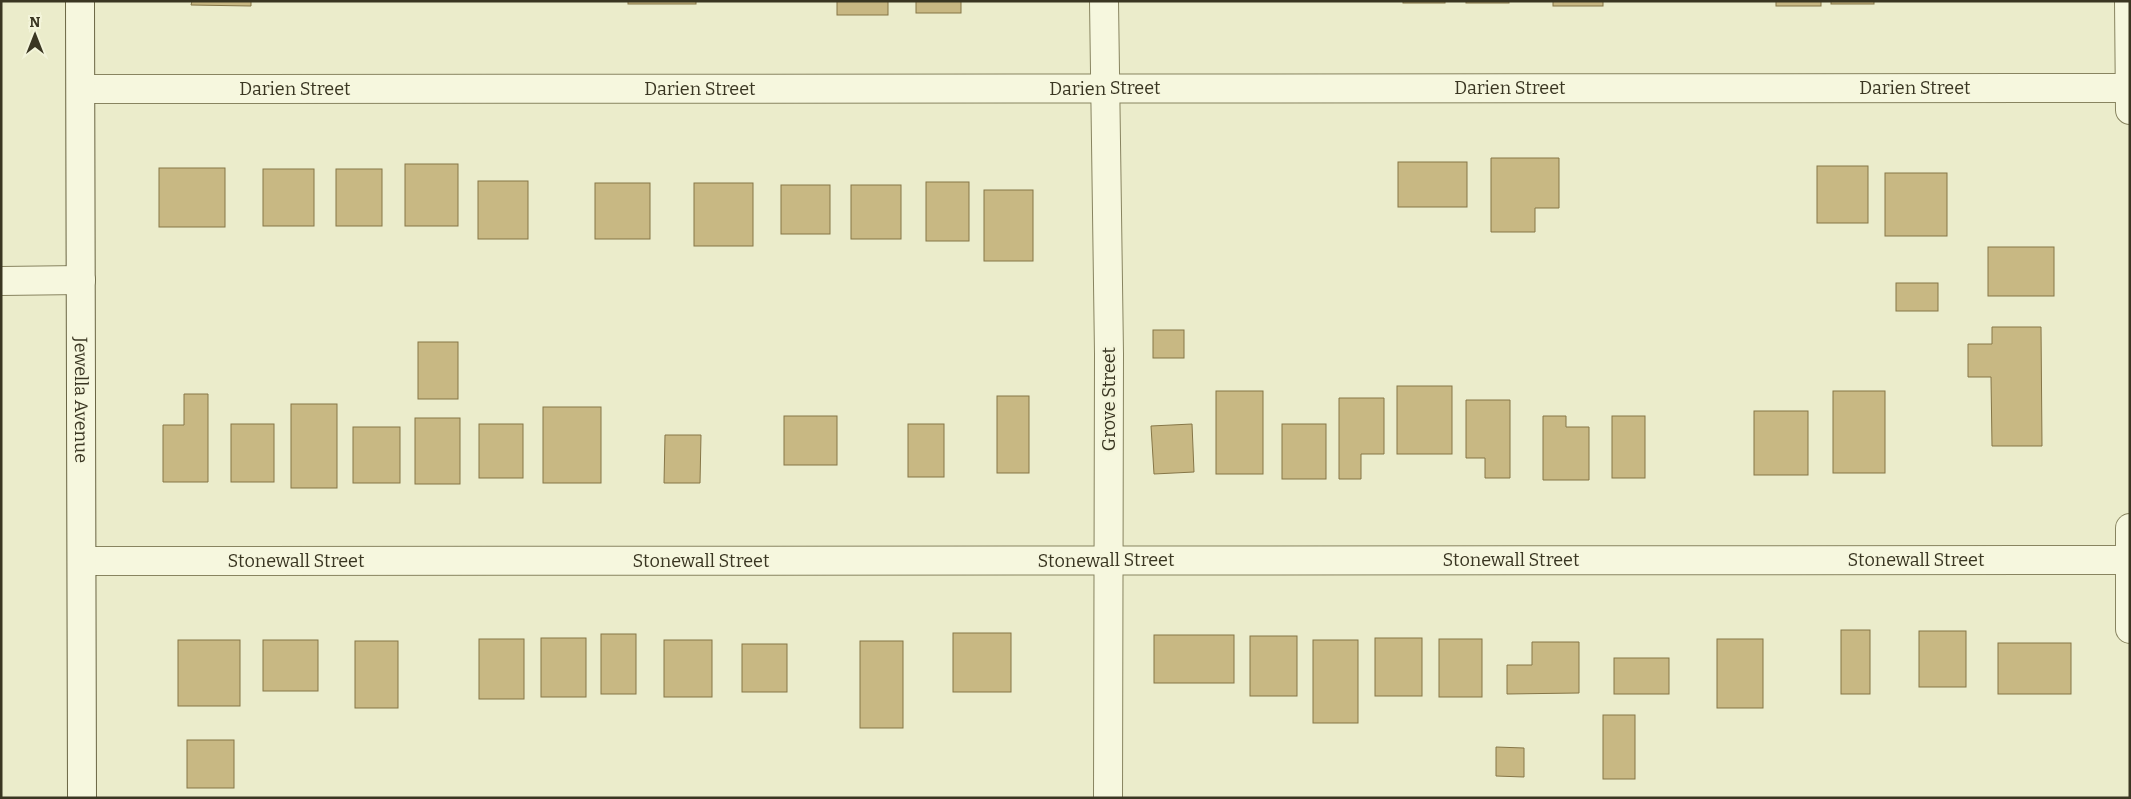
<svg xmlns="http://www.w3.org/2000/svg" width="2131" height="799" viewBox="0 0 2131 799" font-family="Bitter,serif">
<style>
.building{fill:#c8b883;stroke:#867647}
.lines{fill:none;stroke-linecap:round;stroke-linejoin:round}
.minor-casing{stroke:#888460;stroke-width:30}
.secondary-casing{stroke:#6a6543;stroke-width:30}
.minor{stroke:#f6f7de;stroke-width:28}
.secondary{stroke:#f6f7de;stroke-width:28}
.labels{text-anchor:middle;dominant-baseline:central;stroke-width:4.5;stroke-linejoin:round;paint-order:stroke}
.street-label{font-size:18px;fill:#3a3622;stroke:#f3f4da}
</style>
<rect width="100%" height="100%" fill="#ebeccb"/>
<g class="building">
<path d="M 192,1 L 251,1 L 251,6 L 191,5 Z"/>
<rect x="628" y="1" width="68" height="3"/>
<rect x="837" y="1" width="51" height="14"/>
<rect x="916" y="1" width="45" height="12"/>
<rect x="1403" y="1" width="42" height="2"/>
<rect x="1466" y="1" width="43" height="2"/>
<rect x="1553" y="1" width="50" height="5"/>
<rect x="1776" y="1" width="45" height="5"/>
<rect x="1831" y="1" width="43" height="3"/>
<path d="M 1491,158 L 1559,158 L 1559,208 L 1535,208 L 1535,232 L 1491,232 Z"/>
<rect x="1398" y="162" width="69" height="45"/>
<rect x="405" y="164" width="53" height="62"/>
<rect x="1817" y="166" width="51" height="57"/>
<rect x="159" y="168" width="66" height="59"/>
<rect x="263" y="169" width="51" height="57"/>
<rect x="336" y="169" width="46" height="57"/>
<rect x="1885" y="173" width="62" height="63"/>
<rect x="478" y="181" width="50" height="58"/>
<rect x="926" y="182" width="43" height="59"/>
<rect x="595" y="183" width="55" height="56"/>
<rect x="694" y="183" width="59" height="63"/>
<rect x="781" y="185" width="49" height="49"/>
<rect x="851" y="185" width="50" height="54"/>
<rect x="984" y="190" width="49" height="71"/>
<rect x="1988" y="247" width="66" height="49"/>
<rect x="1896" y="283" width="42" height="28"/>
<path d="M 1992,327 L 2041,327 L 2042,446 L 1992,446 L 1991,377 L 1968,377 L 1968,344 L 1992,344 Z"/>
<rect x="1153" y="330" width="31" height="28"/>
<rect x="418" y="342" width="40" height="57"/>
<rect x="1397" y="386" width="55" height="68"/>
<rect x="1216" y="391" width="47" height="83"/>
<rect x="1833" y="391" width="52" height="82"/>
<path d="M 184,394 L 208,394 L 208,482 L 163,482 L 163,425 L 184,425 Z"/>
<rect x="997" y="396" width="32" height="77"/>
<path d="M 1339,398 L 1384,398 L 1384,454 L 1361,454 L 1361,479 L 1339,479 Z"/>
<path d="M 1466,400 L 1510,400 L 1510,478 L 1485,478 L 1485,458 L 1466,458 Z"/>
<rect x="291" y="404" width="46" height="84"/>
<rect x="543" y="407" width="58" height="76"/>
<rect x="1754" y="411" width="54" height="64"/>
<rect x="784" y="416" width="53" height="49"/>
<path d="M 1543,416 L 1566,416 L 1566,427 L 1589,427 L 1589,480 L 1543,480 Z"/>
<rect x="1612" y="416" width="33" height="62"/>
<rect x="415" y="418" width="45" height="66"/>
<rect x="231" y="424" width="43" height="58"/>
<rect x="479" y="424" width="44" height="54"/>
<rect x="908" y="424" width="36" height="53"/>
<path d="M 1192,424 L 1194,472 L 1154,474 L 1151,426 Z"/>
<rect x="1282" y="424" width="44" height="55"/>
<rect x="353" y="427" width="47" height="56"/>
<path d="M 665,435 L 701,435 L 700,483 L 664,483 Z"/>
<rect x="1841" y="630" width="29" height="64"/>
<rect x="1919" y="631" width="47" height="56"/>
<rect x="953" y="633" width="58" height="59"/>
<rect x="601" y="634" width="35" height="60"/>
<rect x="1154" y="635" width="80" height="48"/>
<rect x="1250" y="636" width="47" height="60"/>
<rect x="541" y="638" width="45" height="59"/>
<rect x="1375" y="638" width="47" height="58"/>
<rect x="479" y="639" width="45" height="60"/>
<rect x="1439" y="639" width="43" height="58"/>
<rect x="1717" y="639" width="46" height="69"/>
<rect x="178" y="640" width="62" height="66"/>
<rect x="263" y="640" width="55" height="51"/>
<rect x="664" y="640" width="48" height="57"/>
<rect x="1313" y="640" width="45" height="83"/>
<rect x="355" y="641" width="43" height="67"/>
<rect x="860" y="641" width="43" height="87"/>
<path d="M 1532,642 L 1579,642 L 1579,693 L 1507,694 L 1507,665 L 1532,665 Z"/>
<rect x="1998" y="643" width="73" height="51"/>
<rect x="742" y="644" width="45" height="48"/>
<rect x="1614" y="658" width="55" height="36"/>
<rect x="1603" y="715" width="32" height="64"/>
<rect x="187" y="740" width="47" height="48"/>
<path d="M 1496,747 L 1524,748 L 1524,777 L 1496,776 Z"/>
</g>
<g class="lines">
<g class="minor-casing">
<g id="minor">
<path d="M 1104,1 L 1109,354 L 1108,798"/>
<path d="M 2129,1 L 2130,110"/>
<path id="s1" d="M 81,89 L 2130,88"/>
<path d="M 1,281 L 81,280"/>
<path d="M 2130,528 L 2130,629"/>
<path id="s2" d="M 82,561 L 2130,560"/>
</g>
</g>
<g class="secondary-casing">
<g id="secondary">
<path id="s3" d="M 80,1 L 82,798"/>
</g>
</g>
<use href="#minor" class="minor"/>
<use href="#secondary" class="secondary"/>
</g>
<g class="labels">
<g class="street-label">
<text stroke="none"><textPath href="#s1" startOffset="1024">Darien Street</textPath></text>
<text stroke="none"><textPath href="#s1" startOffset="1429">Darien Street</textPath></text>
<text stroke="none"><textPath href="#s1" startOffset="1834">Darien Street</textPath></text>
<text stroke="none"><textPath href="#s1" startOffset="214">Darien Street</textPath></text>
<text stroke="none"><textPath href="#s1" startOffset="619">Darien Street</textPath></text>
<text stroke="none"><textPath href="#s3" startOffset="399">Jewella Avenue</textPath></text>
<text transform="translate(1109 399) rotate(-90)">Grove Street</text>
<text stroke="none"><textPath href="#s2" startOffset="1429">Stonewall Street</textPath></text>
<text stroke="none"><textPath href="#s2" startOffset="1834">Stonewall Street</textPath></text>
<text stroke="none"><textPath href="#s2" startOffset="214">Stonewall Street</textPath></text>
<text stroke="none"><textPath href="#s2" startOffset="619">Stonewall Street</textPath></text>
<text stroke="none"><textPath href="#s2" startOffset="1024">Stonewall Street</textPath></text>
</g>
</g>
<rect width="2131" height="799" fill="none" stroke="#3a3622" stroke-width="5"/>
<g transform="translate(35 35)" stroke="#f3f4da" stroke-width="4" paint-order="stroke">
<path d="M0-4L9 19L0 12L-9 19Z" fill="#3a3622"/>
<text y="-8" font-size="14" font-weight="bold" text-anchor="middle" fill="#3a3622">N</text>
</g>
</svg>
